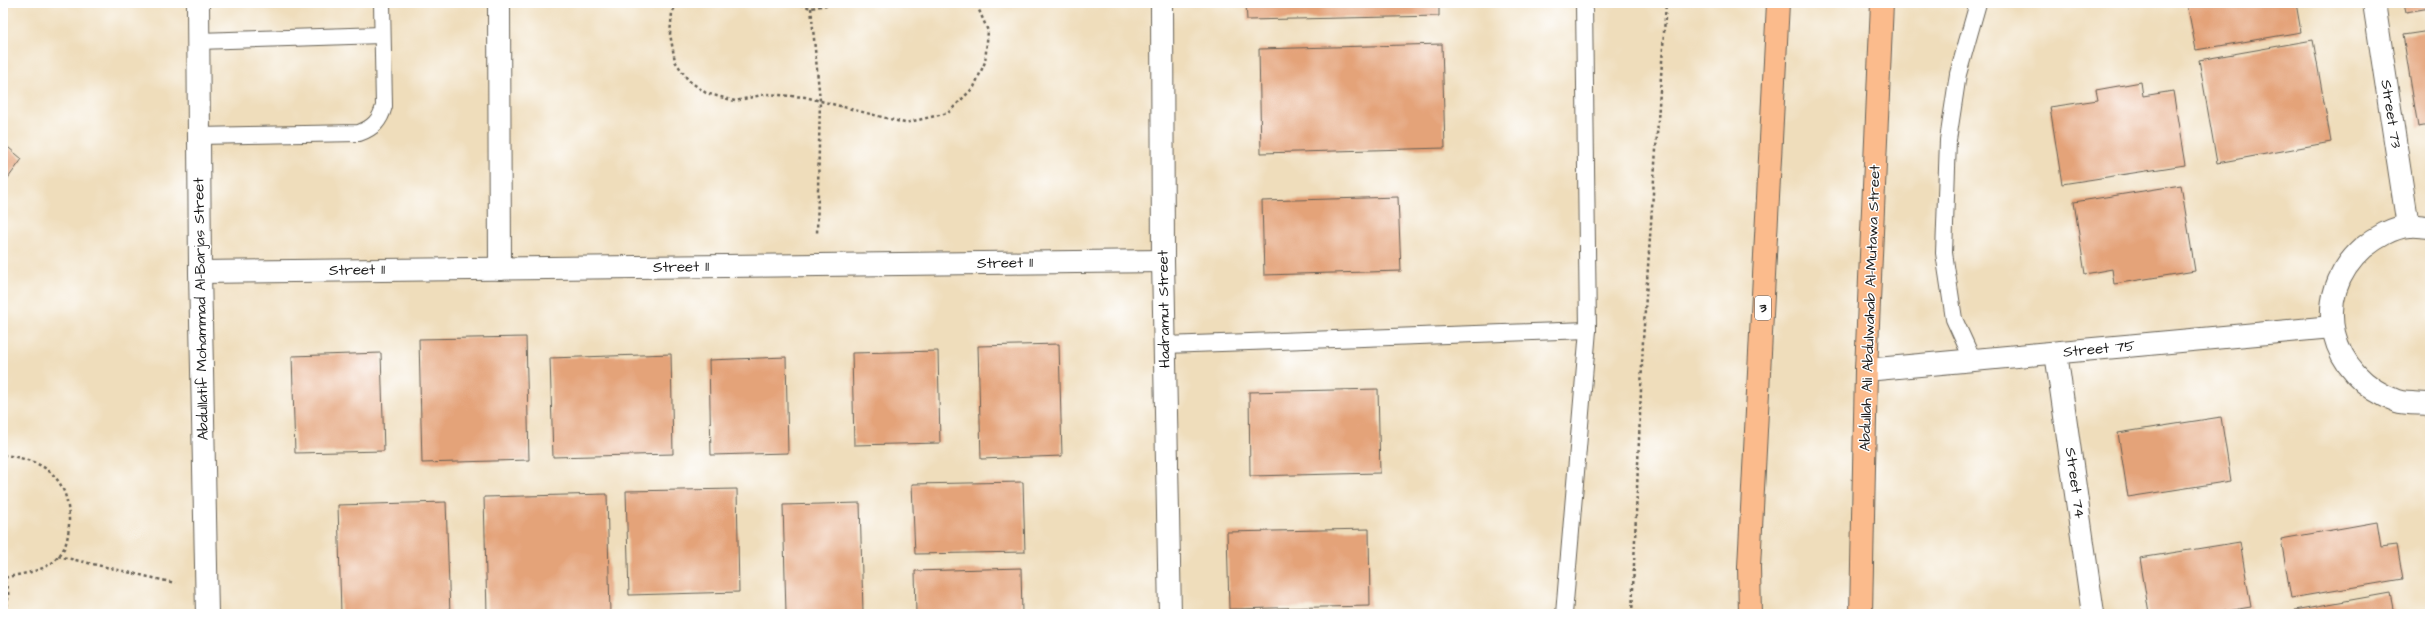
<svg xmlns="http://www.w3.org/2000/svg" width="2433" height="617" viewBox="0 0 2433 617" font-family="'Architects Daughter',sans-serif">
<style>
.building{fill:#e4a379}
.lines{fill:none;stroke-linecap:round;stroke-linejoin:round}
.service-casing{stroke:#666054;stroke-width:18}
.minor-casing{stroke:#666054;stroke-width:24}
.primary-casing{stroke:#666054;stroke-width:24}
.path{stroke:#666054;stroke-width:2.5;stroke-dasharray:3 3;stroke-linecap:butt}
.service{stroke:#fff;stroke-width:16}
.minor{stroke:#fff;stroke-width:22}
.primary{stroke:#fbbb8c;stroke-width:22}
.labels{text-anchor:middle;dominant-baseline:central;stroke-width:3;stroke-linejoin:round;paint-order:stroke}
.shield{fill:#fff;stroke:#606060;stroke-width:1}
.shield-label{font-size:14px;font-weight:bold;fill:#1c1c1c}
.street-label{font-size:15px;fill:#1c1c1c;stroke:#fff}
</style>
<rect width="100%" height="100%" fill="#fff"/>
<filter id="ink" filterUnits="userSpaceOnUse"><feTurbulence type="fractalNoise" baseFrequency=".025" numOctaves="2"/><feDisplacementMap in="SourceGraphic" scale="8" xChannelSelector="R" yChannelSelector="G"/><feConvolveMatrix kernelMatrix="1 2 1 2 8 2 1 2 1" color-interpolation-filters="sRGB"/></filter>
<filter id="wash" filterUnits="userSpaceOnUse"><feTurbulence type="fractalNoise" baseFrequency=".012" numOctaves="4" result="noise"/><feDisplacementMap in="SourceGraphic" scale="16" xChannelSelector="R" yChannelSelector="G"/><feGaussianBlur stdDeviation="0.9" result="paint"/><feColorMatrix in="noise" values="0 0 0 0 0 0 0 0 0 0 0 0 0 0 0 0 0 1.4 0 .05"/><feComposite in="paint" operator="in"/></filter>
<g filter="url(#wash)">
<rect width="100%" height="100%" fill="#efddbb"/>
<g id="blocks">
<g class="building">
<path d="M 1246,3 L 1439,3 L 1439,16 L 1247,20 Z"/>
<path d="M 2187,3 L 2296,3 L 2301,32 L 2196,50 Z"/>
<path d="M 2404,3 L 2430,3 L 2430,8 L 2406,12 Z"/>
<path d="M 2430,31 L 2430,125 L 2418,127 L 2403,35 Z"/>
<path d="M 2313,40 L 2331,142 L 2217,163 L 2199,60 Z"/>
<path d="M 1442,44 L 1445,148 L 1261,153 L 1259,49 Z"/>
<path d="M 2141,82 L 2143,96 L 2173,91 L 2185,165 L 2062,184 L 2050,107 L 2098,100 L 2096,90 Z"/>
<path d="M 3,143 L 22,159 L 3,185 Z"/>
<path d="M 2181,185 L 2195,271 L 2114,284 L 2112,269 L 2085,274 L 2074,202 Z"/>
<path d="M 1398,197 L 1401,271 L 1264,275 L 1262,201 Z"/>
<path d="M 526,337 L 529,460 L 422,463 L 419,339 Z"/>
<path d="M 1059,344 L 1062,456 L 981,459 L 978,346 Z"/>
<path d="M 938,351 L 940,443 L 854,445 L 852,353 Z"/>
<path d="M 381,353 L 384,451 L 295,453 L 292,356 Z"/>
<path d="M 671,354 L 673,454 L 553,457 L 550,358 Z"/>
<path d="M 786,357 L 788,453 L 711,455 L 709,360 Z"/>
<path d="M 1378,389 L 1380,473 L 1250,476 L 1249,392 Z"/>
<path d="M 2221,417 L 2231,481 L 2128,497 L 2118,433 Z"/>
<path d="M 1023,482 L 1025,552 L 915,554 L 912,484 Z"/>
<path d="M 737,489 L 739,592 L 629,595 L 626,491 Z"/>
<path d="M 607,494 L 610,614 L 487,614 L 484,497 Z"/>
<path d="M 446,502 L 450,614 L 341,614 L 338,505 Z"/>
<path d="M 860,503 L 863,612 L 786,613 L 783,505 Z"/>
<path d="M 2377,522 L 2381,547 L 2397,545 L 2403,579 L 2291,598 L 2281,539 Z"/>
<path d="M 1369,529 L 1370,606 L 1229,609 L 1227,532 Z"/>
<path d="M 2240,542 L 2251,607 L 2208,614 L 2149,614 L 2140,558 Z"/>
<path d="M 1021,568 L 1022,614 L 916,614 L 915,571 Z"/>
<path d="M 2390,593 L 2394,614 L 2296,614 L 2295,610 Z"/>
</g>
</g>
</g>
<g filter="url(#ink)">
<use href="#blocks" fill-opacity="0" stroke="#666054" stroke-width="1"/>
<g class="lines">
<g class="service-casing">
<g id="service">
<path d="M 1978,3 L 1958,74 L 1948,140 L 1944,253 L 1954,319 L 1970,354 L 1980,359"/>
<path d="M 198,41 L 382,35"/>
<path d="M 199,136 L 359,133 C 373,128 380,121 384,106 L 382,3"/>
<path d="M 1165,345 L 1588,330"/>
<path d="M 1564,614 L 1588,330 L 1584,3"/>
</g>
</g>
<g class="minor-casing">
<g id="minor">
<path d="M 198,3 L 200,272 L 207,614"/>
<path d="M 499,3 L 500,269"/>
<path d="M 1162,3 L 1163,261 L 1170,614"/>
<path d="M 2374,3 L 2408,226"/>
<path d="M 2430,227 C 2423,227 2416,225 2409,226 C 2393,227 2375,238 2363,248 C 2308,297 2330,377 2397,401 C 2406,404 2420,403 2430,404"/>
<path d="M 200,272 L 1163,261"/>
<path d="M 2056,353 L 2093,614"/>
<path d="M 1866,370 L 2332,327"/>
</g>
</g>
<g class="primary-casing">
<g id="primary">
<path d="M 1750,614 L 1749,567 L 1778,3"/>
<path d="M 1861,614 L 1866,370 L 1882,3"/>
</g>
</g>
<g class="path">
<path d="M 677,3 L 672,13 L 670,34 L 675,61 L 688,80 L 706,93 L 735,101 L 766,94 L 805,97 L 905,123 L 948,113 L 974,87 L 985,62 L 988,31 L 976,3"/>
<path d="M 795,3 L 811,8 L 836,3"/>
<path d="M 811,8 L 820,100 L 817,235"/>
<path d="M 3,455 C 47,460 70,479 69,525 C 68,539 66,550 55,560 C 43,572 19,574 4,578"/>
<path d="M 58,556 L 175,583"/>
<path d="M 3,612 C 10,599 10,591 3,578"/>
<path d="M 1632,614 L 1643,340 L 1666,3"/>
</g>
<use href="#service" class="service"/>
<use href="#minor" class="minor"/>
<use href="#primary" class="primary"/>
</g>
</g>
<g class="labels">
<rect class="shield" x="1755" y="296" width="16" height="24" rx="3"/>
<g class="shield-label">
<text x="1763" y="308">3</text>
</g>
<g class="street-label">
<text transform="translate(2391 114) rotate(81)">Street 73</text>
<text transform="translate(1005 263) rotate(-1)">Street 11</text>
<text transform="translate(681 267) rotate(-1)">Street 11</text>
<text transform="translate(357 270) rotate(-1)">Street 11</text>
<text transform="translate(1870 308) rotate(-88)">Abdullah Ali Abdulwahab Al-Mutawa Street</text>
<text transform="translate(201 309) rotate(-91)">Abdullatif Mohammad Al-Barjas Street</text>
<text transform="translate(1164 309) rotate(-91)">Hadramut Street</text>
<text transform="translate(2099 349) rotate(-5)">Street 75</text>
<text transform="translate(2075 483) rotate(82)">Street 74</text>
</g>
</g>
<rect width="2433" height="617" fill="none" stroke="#fff" stroke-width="16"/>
</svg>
